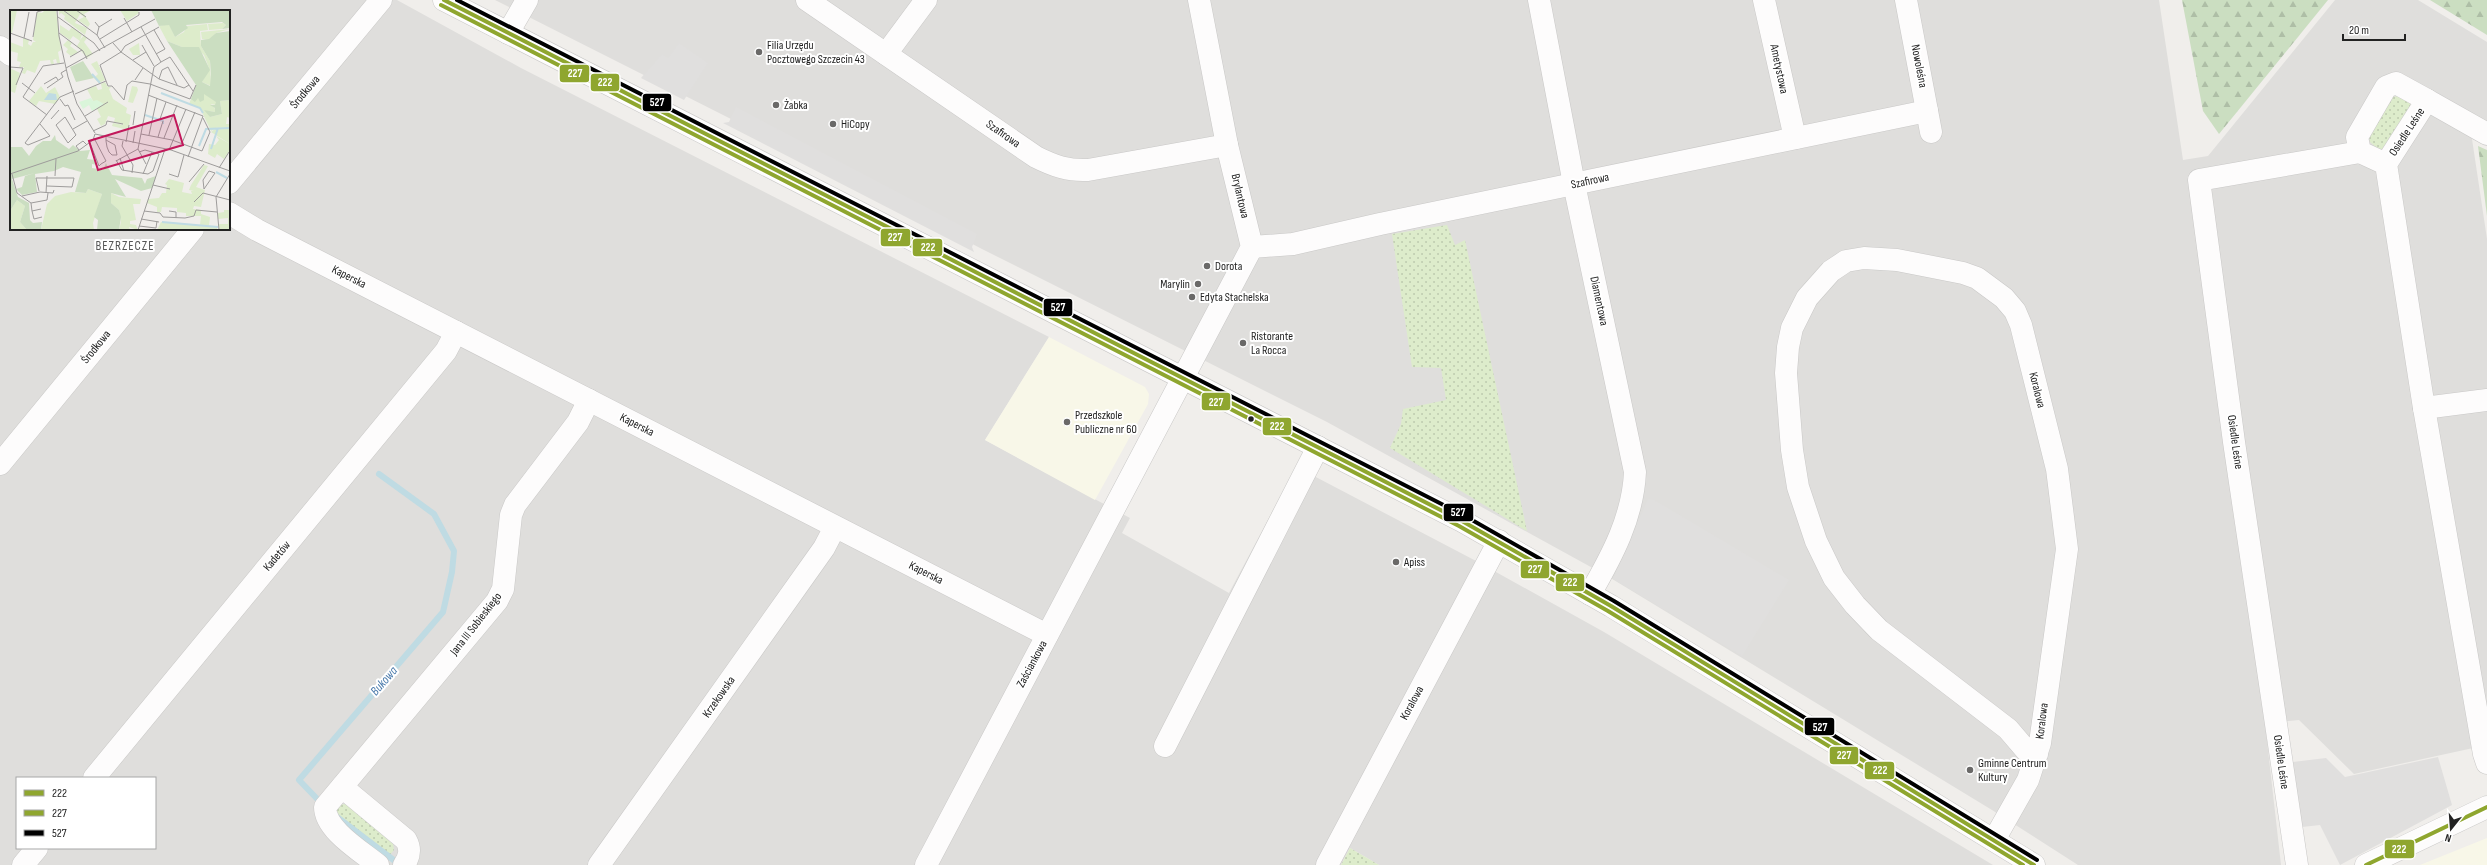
<svg xmlns="http://www.w3.org/2000/svg" width="2487" height="865" viewBox="0 0 2487 865" font-family="'Sofia Sans Condensed',sans-serif">
<style>
.residential{fill:#dfdedc;fill-rule:evenodd}
.education{fill:#f8f7e8}
.grass{fill:url(#grass-dots)}
.forest{fill:url(#forest-firs)}
.parking{fill:#e0dfde}
.lines{fill:none;stroke-linecap:round;stroke-linejoin:round}
.stream{stroke:#bfdbe3;stroke-width:6}
.minor-casing{stroke:#c9c8c7;stroke-width:23}
.minor{stroke:#fdfcfc;stroke-width:22}
.bus-1-casing{stroke:#fff;stroke-width:7}
.bus-2-casing{stroke:#fff;stroke-width:7}
.bus-3-casing{stroke:#fff;stroke-width:7}
.bus-1{stroke:#8fa62f;stroke-width:4}
.bus-2{stroke:#8fa62f;stroke-width:4}
.bus-3{stroke:#000;stroke-width:4}
.poi-dot{fill:#6a6968;stroke:#fff;stroke-width:1.5}
.bus-dot{fill:#222;stroke:#fff;stroke-width:1.5}
.labels{text-anchor:middle;dominant-baseline:central;stroke-width:4;stroke-linejoin:round;paint-order:stroke}
.poi-label{font-size:12px;fill:#222;stroke:#fff;text-anchor:start}
.street-label{font-size:12px;fill:#222;stroke:#fff}
.neighbourhood-label{font-size:13px;letter-spacing:1px;fill:#555;stroke:#fff}
.water-label{font-size:13px;font-style:italic;fill:#4a7aab;stroke:#fff}
.inset-river{fill:none;stroke:#bfdbe3;stroke-width:2}
.inset-road{fill:none;stroke:#9e9c9b;stroke-width:1}
.view{fill:#c2185b;fill-opacity:0.15;stroke:#c2185b;stroke-width:2}
.inset-edge{fill:none;stroke:#222;stroke-width:2}
.line-badge{stroke:#fff;stroke-width:1.5}
.badge-label{font-size:11px;text-anchor:middle;font-weight:bold;fill:#fff}
</style>
<defs>
<pattern id="grass-dots" width="8" height="8" patternUnits="userSpaceOnUse"><rect width="8" height="8" fill="#ddeccb"/><path d="M2 2h.1M6 6h.1" fill="none" stroke="#bdcaae" stroke-width="1.8" stroke-linecap="round"/></pattern>
<pattern id="forest-firs" width="22" height="20" patternUnits="userSpaceOnUse"><rect width="22" height="20" fill="#cbdec1"/><path d="M5 1l3.5 6h-7zM16 11l3.5 6h-7z" fill="#aebea6"/></pattern>
</defs>
<rect width="100%" height="100%" fill="#f0eeeb"/>
<g class="residential">
<path d="M 0,0 L 397,0 L 521,68 L 1049,337 L 985,440 L 1130,518 L 1122,533 L 1229,593 L 1294,471 L 1312,475 L 1478,562 L 1604,632 L 1993,865 L 1379,865 L 1350,848 L 1341,865 L 0,865 ZM 11,11 L 229,11 L 229,229 L 11,229 ZM 17,778 L 155,778 L 155,848 L 17,848 Z"/>
<path d="M 495,0 L 2159,0 L 2183,160 L 2208,156 L 2335,0 L 2418,0 L 2487,42 L 2487,146 L 2472,139 L 2487,239 L 2487,745 L 2354,774 L 2299,720 L 2265,723 L 2281,865 L 2078,865 L 1992,810 L 1609,577 L 1327,422 L 982,249 L 731,119 Z"/>
</g>
<g class="education">
<path d="M 1049,337 L 1145,387 L 1149,394 L 1148,404 L 1095,500 L 985,440 Z"/>
<path d="M 2487,838 L 2487,865 L 2420,865 Z"/>
</g>
<g class="grass">
<path d="M 2400,96 L 2410,102 L 2411,109 L 2383,149 L 2378,149 L 2370,142 L 2369,136 L 2392,97 Z"/>
<path d="M 1447,225 L 1455,245 L 1465,240 L 1527,531 L 1390,448 L 1401,424 L 1403,409 L 1446,400 L 1441,368 L 1412,367 L 1392,234 Z"/>
<path d="M 346,804 L 393,844 L 394,850 L 388,857 L 381,857 L 335,817 L 335,809 L 338,805 Z"/>
<path d="M 1350,848 L 1379,865 L 1341,865 Z"/>
</g>
<g class="forest">
<path d="M 2182,0 L 2328,0 L 2219,134 L 2203,111 Z"/>
<path d="M 2430,0 L 2487,0 L 2487,35 Z"/>
<path d="M 2478,146 L 2487,150 L 2487,216 Z"/>
</g>
<g class="parking">
<path d="M 679,43 L 708,63 L 684,100 L 641,78 L 662,54 L 668,58 Z"/>
<path d="M 736,107 L 977,234 L 972,247 L 974,252 L 723,123 L 729,122 Z"/>
<path d="M 1648,499 L 1654,500 L 1789,580 L 1742,656 L 1613,579 Z"/>
<path d="M 2438,757 L 2452,805 L 2340,865 L 2320,825 L 2302,827 L 2293,762 L 2326,758 L 2345,777 Z"/>
</g>
<g class="lines">
<g class="stream">
<path d="M 323,805 L 299,780 L 443,612 L 452,572 L 454,551 L 434,514 L 379,474"/>
<path d="M 337,817 L 400,865"/>
</g>
<g class="minor-casing">
<g id="minor">
<path d="M 444,0 L 1462,521 L 1611,606 L 2034,865"/>
<path d="M 807,0 L 1036,157 C 1054,166 1068,171 1088,170 L 1227,145"/>
<path d="M 1539,0 L 1574,184 L 1635,472 C 1633,517 1612,556 1590,594"/>
<path d="M 1764,0 L 1795,138"/>
<path d="M 1906,0 L 1931,132"/>
<path d="M 508,33 L 527,0"/>
<path d="M 0,47 L 11,55"/>
<path d="M 886,54 L 926,0"/>
<path d="M 2427,100 L 2487,134"/>
<path d="M 2386,164 L 2360,152 L 2357,137 L 2386,87 L 2396,83 L 2427,100 L 2386,164 L 2424,408 L 2484,754 L 2487,763"/>
<path d="M 229,183 L 381,0"/>
<path d="M 229,213 L 257,230 L 1047,635"/>
<path d="M 1252,247 L 1293,244 L 1380,224 L 1927,111"/>
<path d="M 2424,408 L 2487,400"/>
<path d="M 0,464 L 193,229"/>
<path d="M 1165,746 L 1318,447"/>
<path d="M 94,778 L 446,351 L 456,332"/>
<path d="M 342,787 L 406,840 C 411,849 410,856 404,865"/>
<path d="M 1994,840 L 2028,780 L 2040,743 L 2067,549 L 2057,469 L 2021,325 L 2015,311 L 2004,298 L 1977,278 L 1963,273 L 1897,260 L 1864,258 L 1846,261 L 1831,271 L 1807,298 L 1792,328 L 1788,347 L 1786,373 L 1792,450 L 1798,487 L 1816,541 L 1834,578 L 1855,605 L 1879,630 L 2008,729 L 2026,750 L 2037,754"/>
<path d="M 23,865 L 37,848"/>
<path d="M 378,865 C 361,851 325,830 325,807 L 497,601 L 503,589 L 511,515 L 515,505 L 578,422 L 589,400"/>
<path d="M 599,865 L 824,548 L 835,527"/>
<path d="M 926,865 L 1252,247 L 1227,145 L 1199,0"/>
<path d="M 1327,865 L 1499,541"/>
<path d="M 2297,865 L 2234,442 L 2199,180 L 2360,152"/>
<path d="M 2366,865 L 2487,807"/>
</g>
</g>
<use href="#minor" class="minor"/>
<g class="bus-1-casing">
<g id="bus-1">
<path d="M 444,0 L 1462,521 L 1611,606 L 2034,865"/>
<path d="M 2366,865 L 2487,807"/>
</g>
</g>
<g class="bus-2-casing">
<path id="bus-2" d="M 441,5 L 1459,526 L 1608,611 L 2023,865"/>
</g>
<g class="bus-3-casing">
<path id="bus-3" d="M 457,0 L 1465,516 L 1614,601 L 2037,860"/>
</g>
<use href="#bus-1" class="bus-1"/>
<use href="#bus-2" class="bus-2"/>
<use href="#bus-3" class="bus-3"/>
</g>
<g class="poi-dot">
<circle cx="759" cy="52" r="4"/>
<circle cx="776" cy="105" r="4"/>
<circle cx="833" cy="124" r="4"/>
<circle cx="1207" cy="266" r="4"/>
<circle cx="1198" cy="284" r="4"/>
<circle cx="1192" cy="297" r="4"/>
<circle cx="1243" cy="343" r="4"/>
<circle cx="1067" cy="422" r="4"/>
<circle cx="1396" cy="562" r="4"/>
<circle cx="1970" cy="770" r="4"/>
</g>
<circle class="bus-dot" cx="1251" cy="419" r="3.5"/>
<g class="labels">
<g class="poi-label">
<text x="767" y="45">Filia Urzędu<tspan x="767" dy="14">Pocztowego Szczecin 43</tspan></text>
<text x="784" y="105">Żabka</text>
<text x="841" y="124">HiCopy</text>
<text x="1215" y="266">Dorota</text>
<text x="1190" y="284" text-anchor="end">Marylin</text>
<text x="1200" y="297">Edyta Stachelska</text>
<text x="1251" y="336">Ristorante<tspan x="1251" dy="14">La Rocca</tspan></text>
<text x="1075" y="415">Przedszkole<tspan x="1075" dy="14">Publiczne nr 60</tspan></text>
<text x="1404" y="562">Apiss</text>
<text x="1978" y="763">Gminne Centrum<tspan x="1978" dy="14">Kultury</tspan></text>
</g>
<g class="street-label">
<text transform="translate(1919 66) rotate(79)">Nowoleśna</text>
<text transform="translate(1779 69) rotate(78)">Ametystowa</text>
<text transform="translate(305 92) rotate(-50)">Środkowa</text>
<text transform="translate(2407 132) rotate(-57)">Osiedle Leśne</text>
<text transform="translate(1003 134) rotate(35)">Szafirowa</text>
<text transform="translate(1590 181) rotate(-12)">Szafirowa</text>
<text transform="translate(1240 196) rotate(77)">Brylantowa</text>
<text transform="translate(349 277) rotate(27)">Kaperska</text>
<text transform="translate(1599 301) rotate(78)">Diamentowa</text>
<text transform="translate(96 347) rotate(-51)">Środkowa</text>
<text transform="translate(2037 390) rotate(76)">Koralowa</text>
<text transform="translate(637 425) rotate(27)">Kaperska</text>
<text transform="translate(2235 442) rotate(82)">Osiedle Leśne</text>
<text transform="translate(277 556) rotate(-50)">Kadetów</text>
<text transform="translate(926 573) rotate(27)">Kaperska</text>
<text transform="translate(476 624) rotate(-52)">Jana III Sobieskiego</text>
<text transform="translate(1032 664) rotate(-62)">Zaściankowa</text>
<text transform="translate(719 697) rotate(-55)">Krzekowska</text>
<text transform="translate(1412 703) rotate(-62)">Koralowa</text>
<text transform="translate(2042 721) rotate(-83)">Koralowa</text>
<text transform="translate(2281 762) rotate(82)">Osiedle Leśne</text>
</g>
<g class="neighbourhood-label">
<text x="125" y="246">BEZRZECZE</text>
</g>
<g class="water-label">
<text transform="translate(384 681) rotate(-49)">Bukowa</text>
</g>
</g>
<g transform="translate(10 10)">
<rect width="220" height="220" fill="#f0eeeb"/>
<path d="M 0,0 L 7,0 L 2,23 L 0,22 ZM 35,0 L 46,0 L 51,40 L 48,42 L 50,53 L 47,53 L 46,49 L 43,50 L 44,54 L 41,54 L 40,50 L 30,51 L 25,63 L 17,60 L 15,64 L 12,63 L 14,57 L 9,57 L 11,52 L 7,51 L 8,43 L 0,41 L 0,32 L 13,37 L 13,28 L 19,30 L 18,34 L 21,36 L 23,32 L 26,32 L 23,30 L 27,2 L 32,3 ZM 49,0 L 81,0 L 74,4 L 80,14 L 78,17 L 68,10 L 74,7 L 70,4 L 65,13 L 77,18 L 75,25 L 54,9 L 55,6 L 51,3 L 49,5 ZM 110,0 L 128,0 L 129,3 L 117,11 ZM 213,13 L 216,15 L 212,19 L 199,20 L 198,14 ZM 159,14 L 165,27 L 174,22 L 177,16 L 197,14 L 198,20 L 190,21 L 191,36 L 200,51 L 201,76 L 192,72 L 199,58 L 194,45 L 187,38 L 172,37 L 157,31 L 149,16 ZM 50,15 L 59,21 L 62,17 L 72,24 L 70,30 L 74,25 L 77,28 L 74,32 L 83,44 L 77,48 L 67,36 L 70,31 L 63,26 L 60,30 L 50,23 ZM 220,19 L 206,23 L 199,30 L 192,29 L 191,22 ZM 58,30 L 62,33 L 60,36 L 68,42 L 61,46 L 56,42 L 58,39 L 53,35 ZM 129,33 L 130,45 L 123,45 L 119,39 ZM 87,51 L 95,70 L 89,73 L 84,68 L 88,64 L 81,54 ZM 0,58 L 10,63 L 5,83 L 0,81 ZM 95,72 L 98,77 L 101,77 L 99,79 L 103,89 L 117,98 L 116,103 L 121,105 L 118,120 L 102,116 L 103,113 L 114,115 L 104,112 L 105,108 L 98,106 L 95,114 L 91,116 L 87,109 L 91,107 L 77,79 L 86,76 L 88,80 L 92,79 L 91,74 ZM 31,76 L 36,83 L 45,77 L 50,87 L 45,94 L 29,91 L 26,96 L 19,91 ZM 122,76 L 127,77 L 128,80 L 123,93 L 118,92 ZM 194,83 L 207,92 L 206,95 L 201,94 L 206,100 L 205,102 L 198,101 L 200,107 L 212,104 L 210,91 L 220,90 L 220,108 L 217,107 L 216,114 L 220,114 L 220,118 L 208,117 L 201,121 L 190,98 L 179,94 L 181,89 L 193,87 ZM 206,126 L 220,134 L 220,140 L 214,149 L 207,144 L 205,148 L 198,144 L 199,134 L 205,135 L 209,130 ZM 194,155 L 198,156 L 186,177 L 195,180 L 191,197 L 184,196 L 183,199 L 191,200 L 191,204 L 200,207 L 199,216 L 190,215 L 191,206 L 176,206 L 176,203 L 167,202 L 167,198 L 152,197 L 151,202 L 147,202 L 147,197 L 137,193 L 138,189 L 149,188 L 152,183 L 156,183 L 157,175 L 155,174 L 159,169 L 174,173 L 172,182 L 182,184 L 181,181 L 184,181 L 179,180 L 181,175 ZM 78,179 L 92,184 L 83,213 L 84,220 L 31,220 L 37,194 L 45,186 L 61,182 L 76,183 ZM 101,183 L 109,187 L 131,189 L 130,194 L 123,194 L 126,210 L 120,211 L 120,214 L 126,215 L 128,220 L 119,217 L 120,220 L 109,220 L 111,212 L 109,200 L 101,193 ZM 7,190 L 15,196 L 10,212 L 17,220 L 0,220 L 0,201 ZM 214,200 L 220,200 L 220,220 L 209,220 L 209,214 L 218,214 L 218,208 L 208,209 L 208,203 L 214,202 Z" fill="#ddeccb"/>
<path d="M 141,0 L 220,0 L 220,18 L 212,19 L 216,15 L 212,12 L 176,15 L 178,18 L 165,27 L 159,15 L 149,16 ZM 220,21 L 220,90 L 210,91 L 212,104 L 200,107 L 194,100 L 205,102 L 205,98 L 200,95 L 205,95 L 206,92 L 194,84 L 194,90 L 190,92 L 188,88 L 185,92 L 181,89 L 186,75 L 157,31 L 172,37 L 189,37 L 200,60 L 192,72 L 200,76 L 201,64 L 200,51 L 191,36 L 191,30 L 199,29 L 206,23 ZM 73,51 L 84,68 L 66,72 L 60,57 ZM 45,125 L 46,130 L 59,139 L 63,135 L 70,141 L 80,140 L 77,149 L 85,150 L 87,155 L 82,154 L 82,158 L 93,160 L 96,153 L 102,165 L 132,168 L 135,174 L 137,169 L 146,166 L 142,178 L 131,181 L 105,169 L 116,187 L 101,183 L 101,193 L 109,200 L 111,207 L 109,220 L 87,220 L 88,210 L 84,207 L 92,184 L 78,179 L 76,183 L 65,182 L 71,162 L 53,157 L 44,161 L 25,164 L 27,182 L 12,185 L 6,179 L 12,177 L 15,166 L 25,163 L 2,169 L 8,187 L 19,193 L 20,210 L 23,213 L 32,212 L 31,220 L 17,220 L 10,212 L 15,196 L 7,190 L 0,201 L 0,137 L 12,137 L 19,146 L 26,136 L 33,131 L 41,131 Z" fill="#cbdec1"/>
<path d="M 81,88 L 83,91 L 87,90 L 94,94 L 82,101 L 79,95 L 73,99 L 69,92 Z" fill="#daf5da"/>
<path d="M 208,117 L 220,118 L 220,134 L 201,122 ZM 151,212 L 207,217 L 207,220 L 147,220 Z" fill="#ddeccb"/>
<path d="M 39,83 L 46,84 L 47,90 L 34,90 Z" fill="#bfdbe3"/>
<path class="inset-river" d="M 82,64 L 90,73M 151,83 L 190,98 L 193,103M 135,105 L 153,111 L 153,114M 189,136 L 196,119 L 220,118M 201,139 L 208,118M 206,162 L 217,168M 220,205 L 220,218M 152,212 L 208,217"/>
<path class="inset-road" d="M 47,0 L 49,26 L 58,67 L 67,94 L 85,123M 53,0 L 87,25 L 95,38M 66,0 L 76,7M 48,7 L 84,33 L 90,41M 114,8 L 122,22M 85,12 L 89,17 L 87,25M 89,17 L 102,9M 131,17 L 151,52 L 160,47 L 183,81M 144,20 L 155,39 L 146,44M 0,23 L 22,31M 49,23 L 73,41 L 77,49M 23,27 L 27,2 L 34,0M 14,28 L 19,2M 90,29 L 129,5 L 129,2M 103,33 L 111,42 L 115,36 L 149,17M 132,35 L 144,56M 60,47 L 72,40M 123,50 L 136,42M 0,57 L 13,58 L 6,75M 56,58 L 145,9M 149,69 L 152,60 L 158,57 L 167,75M 125,70 L 133,58M 12,73 L 25,83M 34,74 L 46,67 L 48,70M 179,75 L 174,78 L 149,69 L 111,42 L 90,55 L 98,76 L 102,76 L 114,90 L 117,75 L 122,71 L 140,74 L 180,89 L 186,75M 37,78 L 53,67 L 51,63 L 56,60M 65,84 L 96,71M 138,85 L 193,106 L 178,147M 50,89 L 55,96 L 58,95 L 65,110M 37,105 L 13,87 L 33,56 L 54,53M 75,106 L 98,92M 55,107 L 66,125 L 58,133 L 46,115 ZM 41,109 L 49,100M 150,109 L 156,92M 30,114 L 40,126 L 18,135 L 15,133 L 50,87 L 64,81M 123,115 L 125,101M 63,119 L 77,111M 83,121 L 96,115 L 97,111 L 113,114M 85,124 L 161,140 L 220,161M 131,124 L 162,130 L 192,141 L 200,122 L 193,108M 139,125 L 147,88M 148,127 L 153,111M 84,128 L 96,151 L 91,154M 154,128 L 167,95M 96,130 L 105,135 L 107,145 L 102,145 L 99,142 L 97,137 L 96,131 L 96,127M 113,131 L 112,136 L 123,155 L 122,163M 116,132 L 119,115M 80,133 L 89,156 L 91,154M 123,133 L 125,121M 172,133 L 185,102M 69,140 L 66,136 L 73,131 L 77,135M 159,140 L 176,99M 129,142 L 135,140 L 149,144M 110,148 L 114,161M 106,150 L 112,160 L 138,164 L 143,161 L 149,144M 106,151 L 128,139M 136,154 L 128,139 L 144,57 L 151,52M 209,158 L 219,142M 199,161 L 205,163 L 194,179 L 193,170 ZM 0,164 L 68,141 L 83,130 L 85,124M 2,164 L 7,183 L 21,193 L 22,201 L 31,199M 133,164 L 142,142M 159,164 L 168,167 L 174,145M 45,166 L 46,149M 26,168 L 64,168 L 62,177 L 37,176M 26,168 L 29,181M 179,172 L 194,154M 143,175 L 160,179M 36,183 L 37,166M 12,186 L 30,182 L 43,183 L 44,180M 184,192 L 193,183 L 220,190M 21,193 L 37,190 L 38,183M 22,201 L 24,209 L 32,207M 134,201 L 150,203 L 153,207 L 175,208 L 184,206 L 186,200 L 207,202M 159,201 L 166,202 L 166,208M 131,209 L 149,212M 129,216 L 146,218 L 147,211M 128,220 L 155,139M 209,220 L 206,187 L 220,164"/>
<path class="view" d="M 164,105 L 173,135 L 88,160 L 79,131 Z"/>
<rect width="220" height="220" class="inset-edge"/>
</g>
<g class="line-badge">
<rect x="559" y="64" width="31" height="19" rx="4" fill="#8fa62f"/>
<rect x="590" y="73" width="30" height="19" rx="4" fill="#8fa62f"/>
<rect x="642" y="93" width="30" height="19" rx="4" fill="#000"/>
<rect x="880" y="228" width="31" height="19" rx="4" fill="#8fa62f"/>
<rect x="912" y="238" width="31" height="19" rx="4" fill="#8fa62f"/>
<rect x="1043" y="298" width="30" height="19" rx="4" fill="#000"/>
<rect x="1201" y="392" width="30" height="19" rx="4" fill="#8fa62f"/>
<rect x="1262" y="417" width="30" height="19" rx="4" fill="#8fa62f"/>
<rect x="1443" y="503" width="31" height="19" rx="4" fill="#000"/>
<rect x="1520" y="560" width="30" height="19" rx="4" fill="#8fa62f"/>
<rect x="1555" y="573" width="30" height="19" rx="4" fill="#8fa62f"/>
<rect x="1804" y="717" width="31" height="19" rx="4" fill="#000"/>
<rect x="1829" y="746" width="30" height="19" rx="4" fill="#8fa62f"/>
<rect x="1864" y="761" width="31" height="19" rx="4" fill="#8fa62f"/>
<rect x="2384" y="839" width="31" height="20" rx="4" fill="#8fa62f"/>
</g>
<g class="badge-label">
<text x="575" y="77">227</text>
<text x="605" y="86">222</text>
<text x="657" y="106">527</text>
<text x="895" y="241">227</text>
<text x="928" y="251">222</text>
<text x="1058" y="311">527</text>
<text x="1216" y="406">227</text>
<text x="1277" y="430">222</text>
<text x="1458" y="516">527</text>
<text x="1535" y="573">227</text>
<text x="1570" y="586">222</text>
<text x="1820" y="731">527</text>
<text x="1844" y="759">227</text>
<text x="1880" y="774">222</text>
<text x="2399" y="853">222</text>
</g>
<rect x="16" y="777" width="140" height="72" fill="#ffffff" stroke="#a7a7a7"/>
<rect x="24" y="790" width="20" height="6" fill="#8fa62f" stroke="#a7a7a7"/>
<text x="52" y="797" font-size="12" fill="#222222">222</text>
<rect x="24" y="810" width="20" height="6" fill="#8fa62f" stroke="#a7a7a7"/>
<text x="52" y="817" font-size="12" fill="#222222">227</text>
<rect x="24" y="830" width="20" height="6" fill="#000000" stroke="#a7a7a7"/>
<text x="52" y="837" font-size="12" fill="#222222">527</text>
<g transform="translate(2451 829) rotate(197)" stroke="#ffffff" stroke-width="3" paint-order="stroke">
<path d="M0-3L7 15L0 10L-7 15Z" fill="#222222"/>
<text y="-6" font-size="11" font-weight="bold" text-anchor="middle" fill="#222222">N</text>
</g>
<path d="M2343 34v6h62v-6" fill="none" stroke="#222222" stroke-width="2"/>
<text x="2349" y="34" font-size="12" fill="#222222" stroke="#ffffff" stroke-width="3" paint-order="stroke">20 m</text>
</svg>
